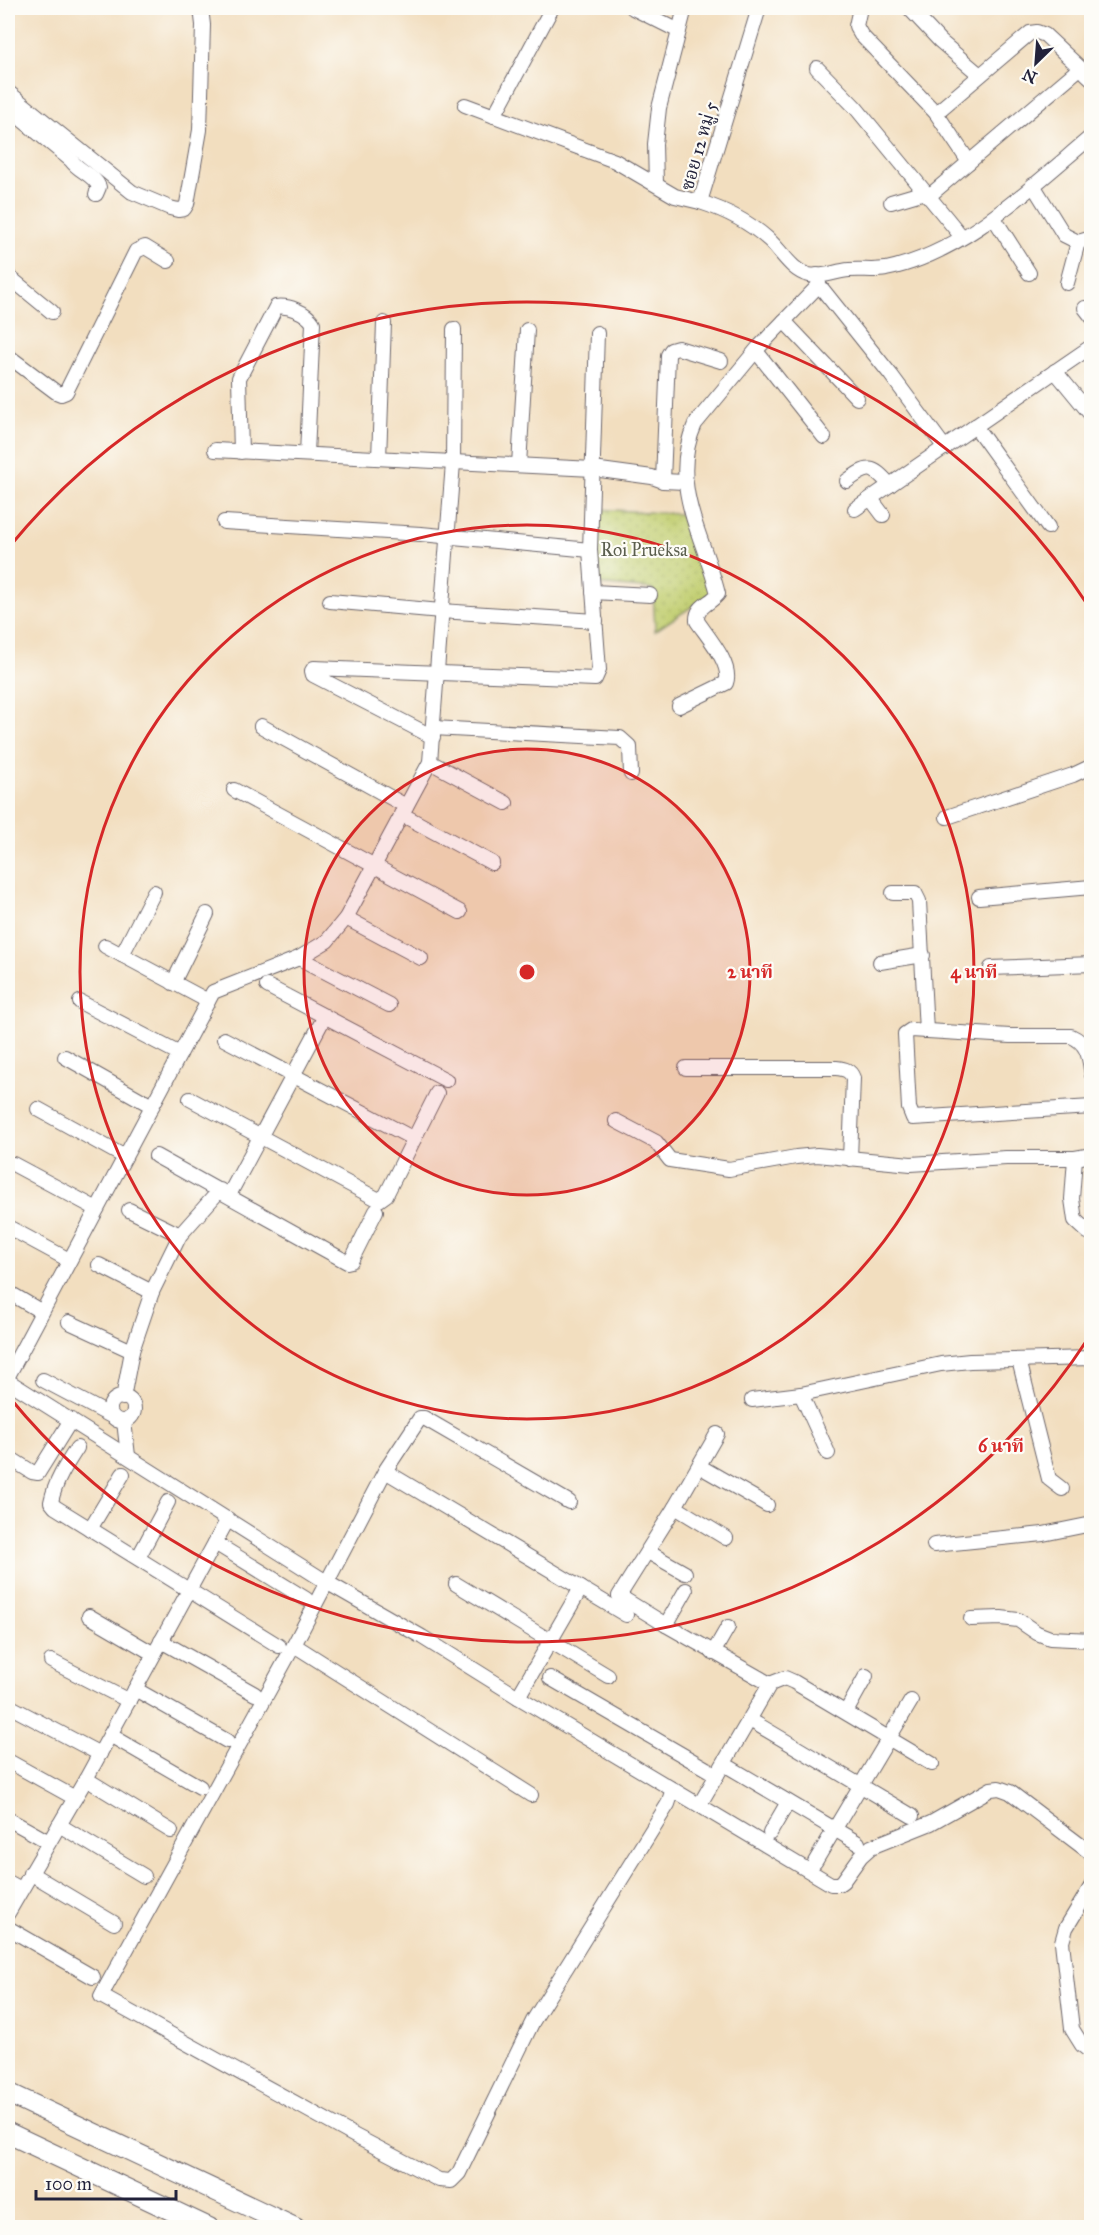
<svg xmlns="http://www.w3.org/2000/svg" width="1099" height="2235" viewBox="0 0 1099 2235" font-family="'IM FELL Great Primer','Noto Serif Thai',serif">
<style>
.park{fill:url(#park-dots);stroke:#727855;stroke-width:1.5}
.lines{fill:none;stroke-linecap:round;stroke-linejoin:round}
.minor-casing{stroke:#6b6469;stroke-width:16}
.highway-casing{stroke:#6b6469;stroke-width:22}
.minor{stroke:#fff;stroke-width:14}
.highway{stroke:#fff;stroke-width:20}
.ring{fill:none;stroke:#d62828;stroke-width:3}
.labels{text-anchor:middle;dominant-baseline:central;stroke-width:4.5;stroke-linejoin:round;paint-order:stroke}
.street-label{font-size:18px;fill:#22223b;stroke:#fdfcf7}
.park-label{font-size:18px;fill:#5a5e4d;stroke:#fdfcf7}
.centre{fill:#d62828;stroke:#fdfcf7;stroke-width:3}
.ring-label{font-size:18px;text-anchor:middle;font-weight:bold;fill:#d62828;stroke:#fdfcf7;stroke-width:4.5;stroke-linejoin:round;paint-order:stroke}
</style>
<defs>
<pattern id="park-dots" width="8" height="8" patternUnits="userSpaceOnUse" patternTransform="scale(1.5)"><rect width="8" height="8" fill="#c1ce6f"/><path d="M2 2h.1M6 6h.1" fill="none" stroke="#a6b161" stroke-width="1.8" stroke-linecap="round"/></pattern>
</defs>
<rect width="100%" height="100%" fill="#fdfcf7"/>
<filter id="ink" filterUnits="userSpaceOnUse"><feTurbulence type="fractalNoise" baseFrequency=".0167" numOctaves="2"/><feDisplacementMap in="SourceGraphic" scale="12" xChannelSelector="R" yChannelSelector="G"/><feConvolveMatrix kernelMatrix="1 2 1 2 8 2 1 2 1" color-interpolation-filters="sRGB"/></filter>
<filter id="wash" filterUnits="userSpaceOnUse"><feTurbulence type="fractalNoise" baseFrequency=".008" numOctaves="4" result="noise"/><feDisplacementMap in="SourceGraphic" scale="24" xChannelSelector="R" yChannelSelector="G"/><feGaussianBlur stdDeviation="1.35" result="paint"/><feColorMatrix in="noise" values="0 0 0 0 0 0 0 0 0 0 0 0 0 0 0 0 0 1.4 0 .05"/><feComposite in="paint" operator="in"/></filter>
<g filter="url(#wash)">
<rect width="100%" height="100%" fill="#f2debf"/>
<path class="park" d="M 596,509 L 680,514 L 714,592 L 655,631 L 653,589 L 596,584 Z"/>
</g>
<g filter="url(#ink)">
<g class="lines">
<g class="minor-casing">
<g id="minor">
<path d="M 633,8 L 679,31"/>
<path d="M 759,8 L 700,202 C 725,210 748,221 768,239 C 781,250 791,271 809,275 C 822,278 836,271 849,270 C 862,269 874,271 886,269 C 965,253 1032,186 1092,136"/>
<path d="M 860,8 L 856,26 L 861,35 L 936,113"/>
<path d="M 909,8 L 940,41 L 980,75"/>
<path d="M 817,68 L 856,108 L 962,237"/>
<path d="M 8,92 L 132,192 L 170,208 L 178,210 L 184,209 L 187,204 L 200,130 L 203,25 L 201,8"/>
<path d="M 465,105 L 615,161 L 675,196 L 700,202"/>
<path d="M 8,108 L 71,160 C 79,172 94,174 99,187 L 96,194"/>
<path d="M 494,116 L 552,8"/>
<path d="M 969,162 L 936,113 L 1030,33 L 1037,32 L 1045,35 L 1092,79"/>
<path d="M 656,184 L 655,144 L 659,108 L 685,8"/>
<path d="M 1033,185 L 1064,235 L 1078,242 L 1092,238"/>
<path d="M 929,196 L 1080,68"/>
<path d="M 891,202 L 925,192"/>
<path d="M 994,218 L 1029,273"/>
<path d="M 8,276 L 52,312"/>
<path d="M 1067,283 L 1078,242"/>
<path d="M 819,285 L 891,375 L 945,448"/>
<path d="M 1085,308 L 1092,317"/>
<path d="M 784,321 L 857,398"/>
<path d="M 756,351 L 824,437"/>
<path d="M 8,356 L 56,392 L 61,394 L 66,392 L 136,251 L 145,247 L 168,261"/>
<path d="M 1055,371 L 1092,416"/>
<path d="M 975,426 L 1048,527"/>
<path d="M 215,450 L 593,469 L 652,477 L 663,481 L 685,482"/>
<path d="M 241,452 L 239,378 L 276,307 C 288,305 306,312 313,323 L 307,454"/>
<path d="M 379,458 L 384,323"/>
<path d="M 519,465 L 527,330"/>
<path d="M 663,481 L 668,355 L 671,350 L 678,348 L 721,361"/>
<path d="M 847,481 C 869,465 872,465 890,485"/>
<path d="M 871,499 L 883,515"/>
<path d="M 855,509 L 1092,346"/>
<path d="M 224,522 L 421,534 L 590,550"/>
<path d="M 593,592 L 650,595"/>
<path d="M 330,601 L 441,611 L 596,621"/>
<path d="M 679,706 L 726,683 C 733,665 707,636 697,621 C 696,606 710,604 718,594 C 704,536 668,485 695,424 L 758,348 L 819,285 L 817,275"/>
<path d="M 261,726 L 406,806"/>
<path d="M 433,728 L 620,738 L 630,747 L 631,774"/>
<path d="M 433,737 L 313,675 L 312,671 L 314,668 L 595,679 L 599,670 L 590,550 L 597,333"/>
<path d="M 430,762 L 506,803"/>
<path d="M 234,790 L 460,912"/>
<path d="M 401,814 L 492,863"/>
<path d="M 947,817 L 1073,775 L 1092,766"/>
<path d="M 893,893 L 915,893 L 919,901 L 926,1031"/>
<path d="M 979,897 L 1091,887"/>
<path d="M 346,918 L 421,958"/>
<path d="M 105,946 L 208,1001"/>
<path d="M 122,955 L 154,892"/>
<path d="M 299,958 L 389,1005"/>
<path d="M 880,962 L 923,955"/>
<path d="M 991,968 L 1092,964"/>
<path d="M 173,983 L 207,914"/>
<path d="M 267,986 L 446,1080"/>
<path d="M 80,1002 L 180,1054"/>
<path d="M 224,1039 L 414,1139"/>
<path d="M 65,1057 L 152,1106"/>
<path d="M 686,1068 L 836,1068 C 845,1069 850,1070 853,1078 L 850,1159"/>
<path d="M 1092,1075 C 1089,1058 1089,1044 1071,1036 L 1010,1036 L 911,1030 L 905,1034 L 909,1108 L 913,1118 L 1092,1107"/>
<path d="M 190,1099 L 379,1200 L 386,1195 L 437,1093"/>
<path d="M 38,1109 L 125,1157"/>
<path d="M 616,1121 L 656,1142 L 670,1160 L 729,1169 L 796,1157 L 817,1155 L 911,1164 L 1006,1158 L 1075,1158 L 1092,1155"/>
<path d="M 156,1156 L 347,1262 L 351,1261 L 376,1211"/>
<path d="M 1075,1158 L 1072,1199 L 1075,1220 L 1088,1232"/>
<path d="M 13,1164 L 97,1209"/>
<path d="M 229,1195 L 325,1016"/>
<path d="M 129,1210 L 180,1235"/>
<path d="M 8,1227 L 69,1260"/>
<path d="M 99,1265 L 152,1292"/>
<path d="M 8,1292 L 42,1312"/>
<path d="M 69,1322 L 132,1351"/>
<path d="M 1019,1360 L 1049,1479 L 1062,1489"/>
<path d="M 8,1376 L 213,992 L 299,958 L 327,941 L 346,918 L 430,762 L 453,463 L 454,329"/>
<path d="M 43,1380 L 113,1417"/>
<path d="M 8,1381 L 328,1583 L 422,1637 L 518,1697 L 831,1884 L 839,1884 L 843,1881 L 861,1856 L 871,1847 L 931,1823 L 991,1789 L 999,1788 L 1010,1792 L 1092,1854"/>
<path d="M 801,1394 L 828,1453"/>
<circle cx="122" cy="1409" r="12"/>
<path d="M 123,1398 L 132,1351 L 152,1292 L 180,1235 L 220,1190"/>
<path d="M 752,1400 L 801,1394 L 941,1364 L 970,1361 L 1092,1358"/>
<path d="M 124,1421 L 128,1456"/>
<path d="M 717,1434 L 675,1507 L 619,1596 L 666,1625 L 770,1684"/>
<path d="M 77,1448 C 66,1465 55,1482 51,1502 L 55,1507 L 279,1646"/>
<path d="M 8,1457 L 32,1472 L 38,1473 L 71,1420"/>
<path d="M 699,1466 L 767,1505"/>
<path d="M 385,1471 L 626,1615"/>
<path d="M 675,1507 L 726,1538"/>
<path d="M 90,1529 L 123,1474"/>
<path d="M 215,1543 L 306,1599"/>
<path d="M 934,1545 L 1043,1534 L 1092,1524"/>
<path d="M 648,1552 L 685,1573"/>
<path d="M 138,1558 L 168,1502"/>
<path d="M 456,1584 L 608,1676"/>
<path d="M 89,1616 L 154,1654"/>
<path d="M 971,1619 L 1001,1618 L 1018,1620 L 1037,1633 L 1050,1638 L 1092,1640"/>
<path d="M 666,1625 L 686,1590"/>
<path d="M 161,1641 L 255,1694"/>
<path d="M 294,1645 L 101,1996 L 355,2136 L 439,2180 L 451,2181 L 459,2173 L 533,2021 L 668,1804 L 673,1789"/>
<path d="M 713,1653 L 728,1627"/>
<path d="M 51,1661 L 129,1701"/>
<path d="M 550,1678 L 717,1775"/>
<path d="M 135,1689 L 227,1741"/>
<path d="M 518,1697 L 581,1588"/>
<path d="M 9,1706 L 100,1754"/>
<path d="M 846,1712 L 866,1676"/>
<path d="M 750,1720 L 912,1816"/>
<path d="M 110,1735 L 200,1787"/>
<path d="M 8,1761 L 75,1798"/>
<path d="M 724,1764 L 858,1843"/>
<path d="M 86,1779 L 171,1831"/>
<path d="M 531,1795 L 294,1645 L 385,1471 L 420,1418 L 424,1418 L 569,1502"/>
<path d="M 700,1804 L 770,1684 L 785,1678 L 794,1682 L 932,1764"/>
<path d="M 8,1819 L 49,1842"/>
<path d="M 59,1825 L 144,1876"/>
<path d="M 770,1833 L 788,1802"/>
<path d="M 815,1862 L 911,1701"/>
<path d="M 30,1873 L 114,1923"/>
<path d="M 8,1882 L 21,1889"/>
<path d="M 1092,1885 L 1066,1928 L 1062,1942 L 1072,2029 L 1082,2045 L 1092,2053"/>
<path d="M 8,1913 L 86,1779 L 228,1519"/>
<path d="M 8,1928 L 93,1977"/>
</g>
</g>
<g class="highway-casing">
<g id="highway">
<path d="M 8,2093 L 295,2228"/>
<path d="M 8,2133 L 209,2228"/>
</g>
</g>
<use href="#minor" class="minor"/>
<use href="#highway" class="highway"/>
</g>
</g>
<circle cx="527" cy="972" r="223" fill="#d62828" fill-opacity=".12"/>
<g class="ring">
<circle cx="527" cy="972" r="223"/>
<circle cx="527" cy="972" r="447"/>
<path d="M1089 1337A670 670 0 0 1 10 1398M10 546A670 670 0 0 1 1089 607"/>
</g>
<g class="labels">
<g class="street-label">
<text transform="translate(699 146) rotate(-74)">ซอย 12 หมู่ 5</text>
</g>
<g class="park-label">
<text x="644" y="550">Roi Prueksa</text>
</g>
</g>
<circle cx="527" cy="972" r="9" class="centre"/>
<g class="ring-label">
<text x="750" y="978">2 นาที</text>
<text x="974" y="978">4 นาที</text>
<text x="1001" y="1452">6 นาที</text>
</g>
<rect width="1099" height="2235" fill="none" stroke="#fdfcf7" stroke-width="30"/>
<g transform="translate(1036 63) rotate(205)" stroke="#fdfcf7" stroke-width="4.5" paint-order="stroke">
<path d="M0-4.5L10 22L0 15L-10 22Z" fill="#22223b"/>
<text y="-9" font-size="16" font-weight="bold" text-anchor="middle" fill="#22223b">N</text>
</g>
<path d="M36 2190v9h140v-9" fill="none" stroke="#22223b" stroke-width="3"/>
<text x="45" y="2190" font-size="18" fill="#22223b" stroke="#fdfcf7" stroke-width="4.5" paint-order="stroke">100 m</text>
</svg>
